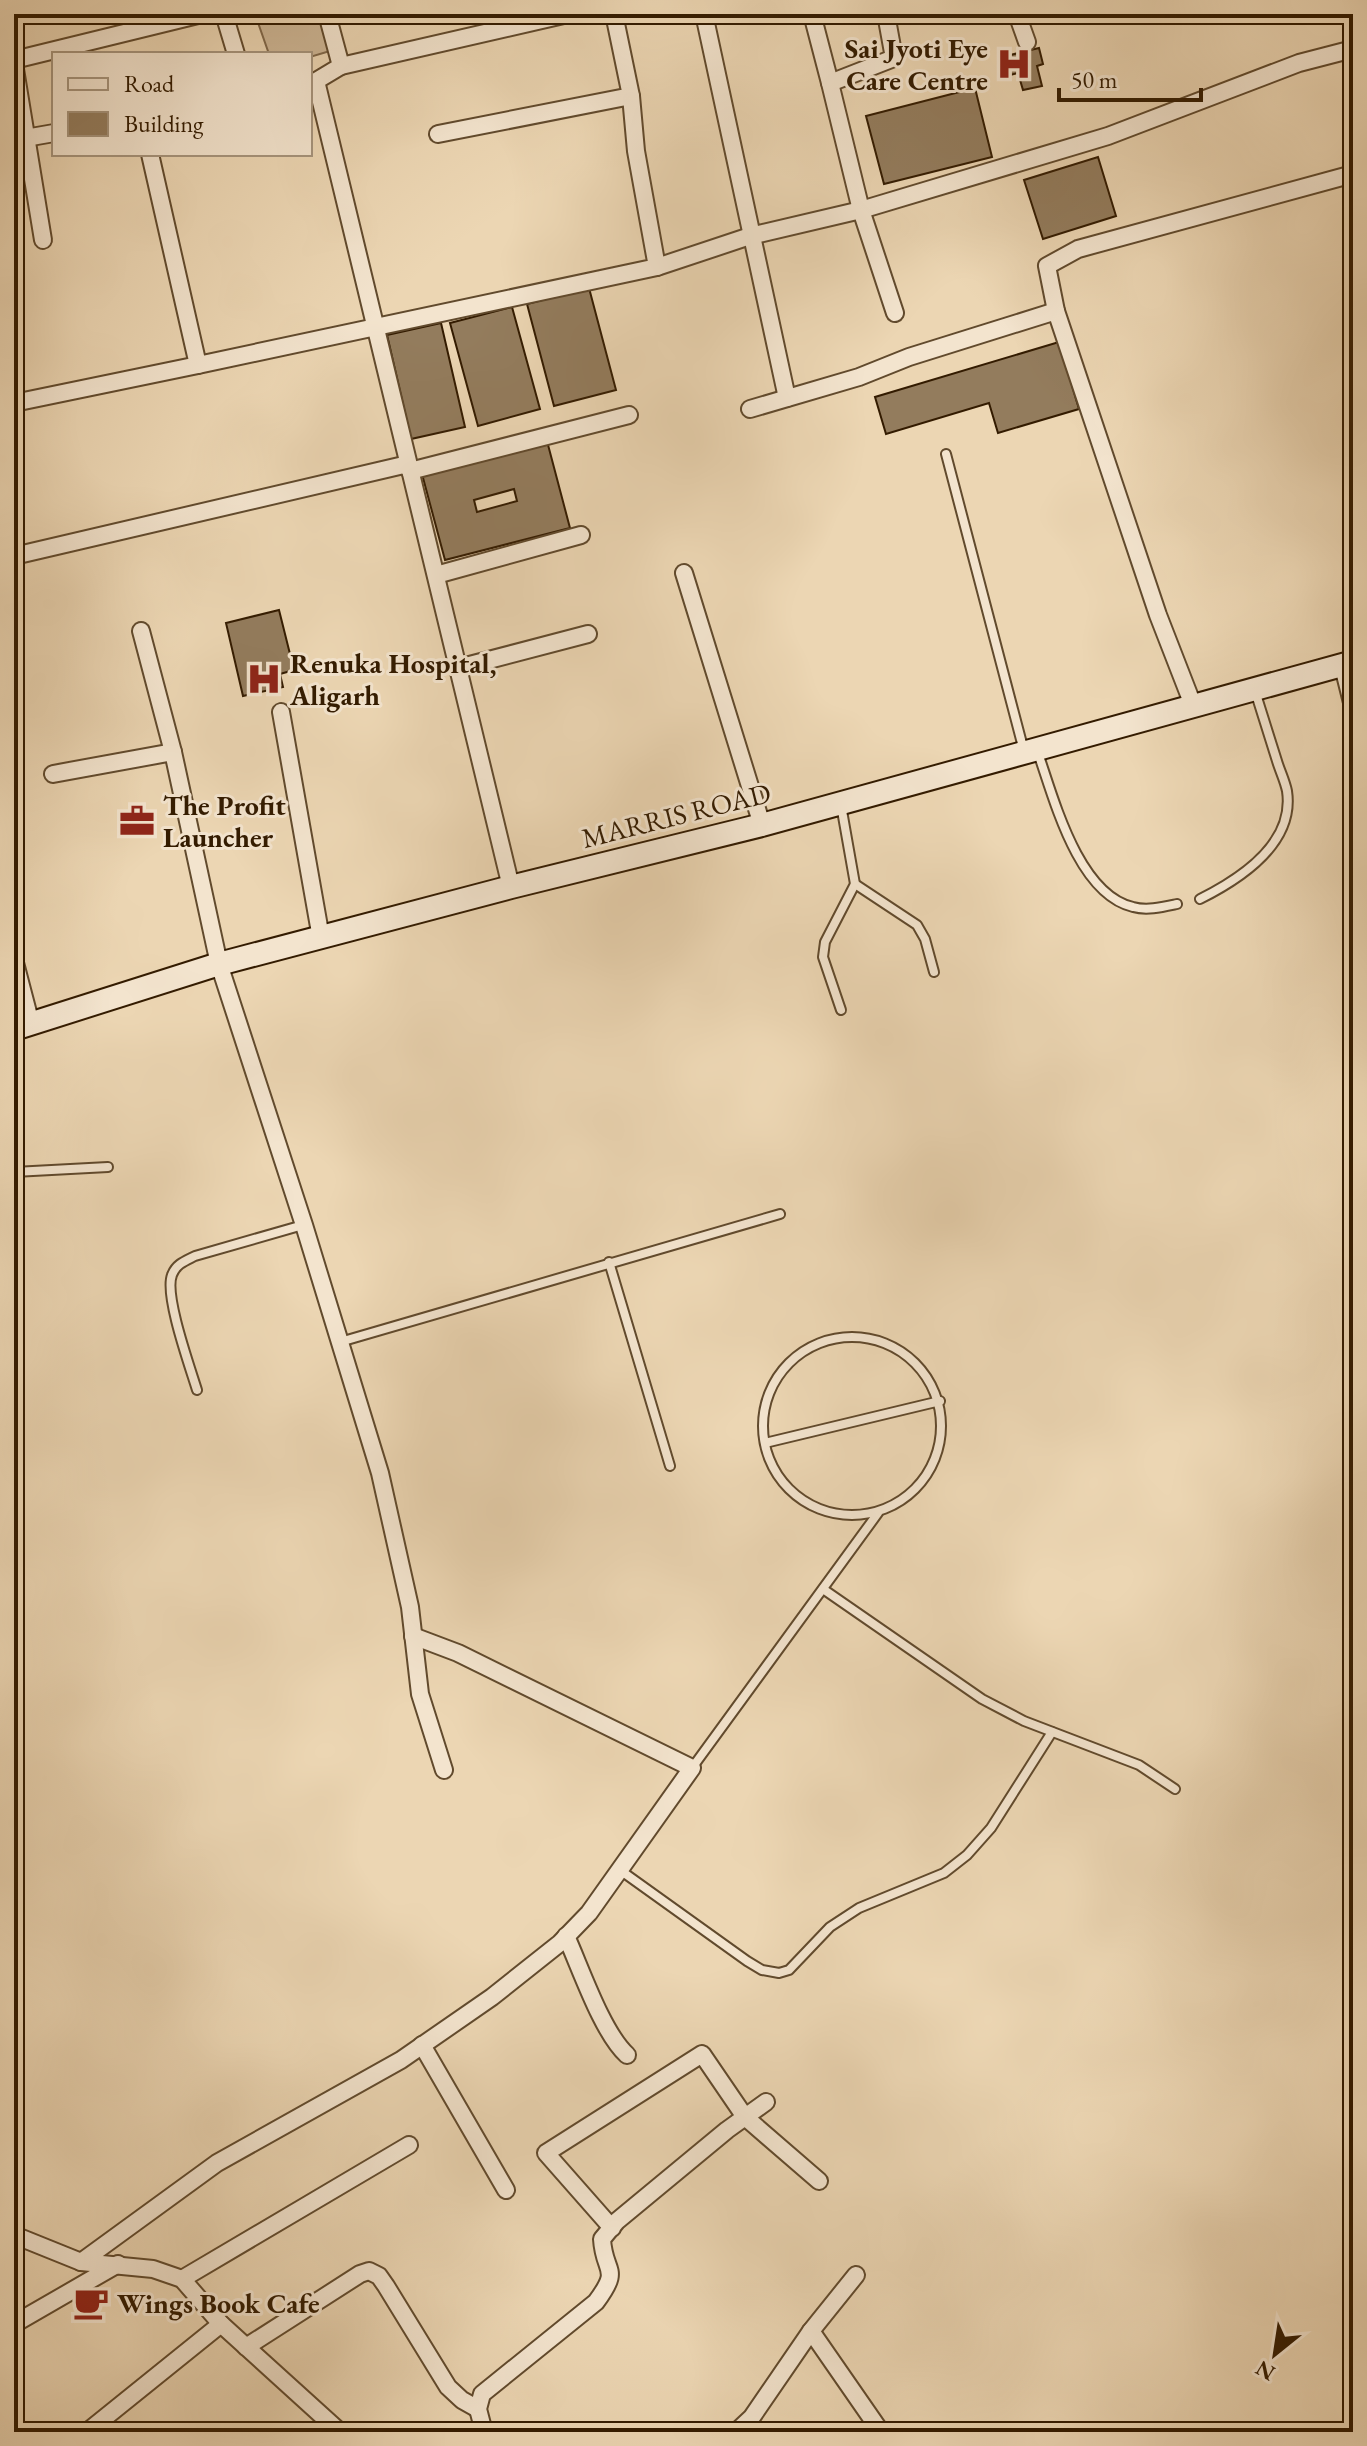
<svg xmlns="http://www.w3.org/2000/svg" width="1367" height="2446" viewBox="0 0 1367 2446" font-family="'EB Garamond',serif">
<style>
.green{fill:#cdb695;stroke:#80684a;stroke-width:2}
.building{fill:#937c5d;stroke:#331b00;stroke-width:2;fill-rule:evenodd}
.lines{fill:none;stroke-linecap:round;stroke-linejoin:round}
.lane-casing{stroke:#614a2d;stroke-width:12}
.street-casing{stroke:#614a2d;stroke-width:20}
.secondary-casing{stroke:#331b00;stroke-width:26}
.lane{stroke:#f3e4ce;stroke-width:8}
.street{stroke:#f3e4ce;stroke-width:16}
.secondary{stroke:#f3e4ce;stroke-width:22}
.labels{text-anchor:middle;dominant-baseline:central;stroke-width:6;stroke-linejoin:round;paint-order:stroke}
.poi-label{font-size:28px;font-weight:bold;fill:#331b00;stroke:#f3e4ce;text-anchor:start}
.street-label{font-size:28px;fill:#331b00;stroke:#f3e4ce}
</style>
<rect width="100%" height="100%" fill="#ecd6b3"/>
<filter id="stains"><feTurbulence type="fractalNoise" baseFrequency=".0025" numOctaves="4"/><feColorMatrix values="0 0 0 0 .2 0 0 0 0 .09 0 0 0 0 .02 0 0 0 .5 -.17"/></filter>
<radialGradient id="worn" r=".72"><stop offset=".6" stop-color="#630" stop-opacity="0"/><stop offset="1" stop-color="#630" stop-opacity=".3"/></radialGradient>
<path class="green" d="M 255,14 L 328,14 L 330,51 L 310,57 L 310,54 L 269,54 Z"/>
<g class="building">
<path d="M 1039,48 L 1043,64 L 1037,66 L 1042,86 L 1023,90 L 1018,73 L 1006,76 L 1002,57 Z"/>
<path d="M 975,88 L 992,157 L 884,184 L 866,116 Z"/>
<path d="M 1098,157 L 1116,216 L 1043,239 L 1024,180 Z"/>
<path d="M 589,288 L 616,390 L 554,406 L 527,304 Z"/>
<path d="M 512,307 L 540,409 L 478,426 L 450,323 Z"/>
<path d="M 441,323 L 465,427 L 411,439 L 387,335 Z"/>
<path d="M 1059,342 L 1079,409 L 998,433 L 989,403 L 886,434 L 875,397 Z"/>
<path d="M 547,441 L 570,528 L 445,560 L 422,474 ZM 514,489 L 517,501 L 477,512 L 474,500 Z"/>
<path d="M 279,610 L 294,670 L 280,674 L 283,687 L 243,696 L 226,623 Z"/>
</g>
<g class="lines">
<g class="lane-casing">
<g id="lane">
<path d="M 946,454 L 1024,751"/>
<path d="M 1339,667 L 1353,723"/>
<path d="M 1038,753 C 1054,799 1078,894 1133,907 C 1147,911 1163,907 1177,904"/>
<path d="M 841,805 L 855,884 L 825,942 L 823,957 L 841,1010"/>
<path d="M 855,884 L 917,925 L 925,939 L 934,972"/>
<path d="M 1200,899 C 1240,879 1295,844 1287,791 C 1285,781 1280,771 1277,761 C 1270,738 1262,714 1255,691"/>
<path d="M 14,1172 L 108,1167"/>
<path d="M 609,1262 L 670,1466"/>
<circle cx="852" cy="1426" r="89"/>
<path d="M 340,1342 L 780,1214"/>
<path d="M 197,1390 C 190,1367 164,1295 172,1275 C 176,1264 185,1261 195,1256 L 303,1225"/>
<path d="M 765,1443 L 940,1401"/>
<path d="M 823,1589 L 982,1699 L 1024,1721 L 1139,1765 L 1175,1789"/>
<path d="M 692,1768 L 878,1513"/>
<path d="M 620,1870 L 747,1961 L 762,1970 L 779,1973 L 789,1970 L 830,1927 L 859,1908 L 944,1873 L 967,1855 L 991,1828 L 1052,1732"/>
</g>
</g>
<g class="street-casing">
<g id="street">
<path d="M 224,14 L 236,54"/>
<path d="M 327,14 L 341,66 L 316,81 L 511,887"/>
<path d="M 704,14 L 787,398"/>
<path d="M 812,14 L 830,83"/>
<path d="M 886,14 L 894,58 L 830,83 L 861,210 L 895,313"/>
<path d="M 1017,14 L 1027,42"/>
<path d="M 14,60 L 202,14"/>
<path d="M 14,63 L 43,240"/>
<path d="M 341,66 L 568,14"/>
<path d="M 438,134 L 631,96 L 614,14"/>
<path d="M 14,140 L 54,133"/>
<path d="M 150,154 L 198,365 L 657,267 L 636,151 L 631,96"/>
<path d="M 657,267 L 750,236 L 861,210 L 1108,136 L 1299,63 L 1353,49"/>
<path d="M 14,403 L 198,365"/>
<path d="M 750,409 L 859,377 L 909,357 L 1056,311"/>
<path d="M 410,471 L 629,415"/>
<path d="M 14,556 L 408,464"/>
<path d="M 684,573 L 762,825"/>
<path d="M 436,575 L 581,535"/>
<path d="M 141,631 L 173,752 L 219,964 L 304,1225 L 380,1473 L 410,1607 L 420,1694 L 444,1770"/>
<path d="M 458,668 L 588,634"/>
<path d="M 1193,705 L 1158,615 L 1056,311 L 1047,266 L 1078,249 L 1353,174"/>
<path d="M 281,712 L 321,938"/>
<path d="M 53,774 L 173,752"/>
<path d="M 14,959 L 31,1024"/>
<path d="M 566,1936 C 581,1969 602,2032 627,2055"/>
<path d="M 422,2045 L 506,2190"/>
<path d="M 612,2228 L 546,2153 L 702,2054 L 745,2117 L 819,2181"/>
<path d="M 14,2235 L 81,2262 L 153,2269 L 182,2279 L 221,2324 L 340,2432"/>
<path d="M 81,2262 L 217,2163 L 401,2060 L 492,1997 L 560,1943 L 589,1913 L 692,1768 L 458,1653 L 413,1636"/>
<path d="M 182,2279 L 409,2145"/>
<path d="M 14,2324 L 118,2264"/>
<path d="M 811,2331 L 881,2432"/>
<path d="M 246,2347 L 360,2274 L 369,2271 L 379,2276 L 386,2286 L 448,2387 L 462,2400 L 478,2409"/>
<path d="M 87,2432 L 221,2324"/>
<path d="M 484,2432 L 478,2409 L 482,2394 L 596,2302 C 622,2267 604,2274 602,2239 L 617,2221 L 727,2130 L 766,2102"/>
<path d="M 736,2432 L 752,2417 L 811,2331 L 856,2275"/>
</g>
</g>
<g class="secondary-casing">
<path id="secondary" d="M 14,1029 L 219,964 L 511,887 L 762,825 L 1353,662"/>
</g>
<use href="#lane" class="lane"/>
<use href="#street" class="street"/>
<use href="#secondary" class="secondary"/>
</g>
<defs>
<g id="hospital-bare" transform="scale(2.76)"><path d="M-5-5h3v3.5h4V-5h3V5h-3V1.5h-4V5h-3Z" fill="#8f2418" stroke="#f3e4ce" stroke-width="2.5" paint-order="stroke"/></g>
<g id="office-bare" transform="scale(2.76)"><path d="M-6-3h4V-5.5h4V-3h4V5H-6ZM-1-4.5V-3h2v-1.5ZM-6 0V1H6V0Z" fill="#8f2418" stroke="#f3e4ce" stroke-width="2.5" paint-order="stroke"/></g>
<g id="cafe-bare" transform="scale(2.76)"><path d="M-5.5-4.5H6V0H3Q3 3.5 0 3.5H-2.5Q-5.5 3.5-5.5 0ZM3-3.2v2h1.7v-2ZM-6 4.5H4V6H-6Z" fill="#8f2418" stroke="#f3e4ce" stroke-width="2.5" paint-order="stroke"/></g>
</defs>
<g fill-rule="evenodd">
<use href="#hospital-bare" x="1014" y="64"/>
<use href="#hospital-bare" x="264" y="679"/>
<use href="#office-bare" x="137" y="821"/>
<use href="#cafe-bare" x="91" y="2303"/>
</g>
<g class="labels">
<g class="poi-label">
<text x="988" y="48" text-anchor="end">Sai Jyoti Eye<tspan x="988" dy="32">Care Centre</tspan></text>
<text x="290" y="663">Renuka Hospital,<tspan x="290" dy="32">Aligarh</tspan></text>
<text x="163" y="805">The Profit<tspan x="163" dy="32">Launcher</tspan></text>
<text x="117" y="2303">Wings Book Cafe</text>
</g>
<g class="street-label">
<text transform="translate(676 815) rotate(-14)">MARRIS ROAD</text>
</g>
</g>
<rect width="1367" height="2446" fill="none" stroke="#ecd6b3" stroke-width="48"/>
<rect x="16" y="16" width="1335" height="2414" fill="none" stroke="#331b00" stroke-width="4"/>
<rect x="24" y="24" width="1319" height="2398" fill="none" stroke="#331b00" stroke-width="2"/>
<rect x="52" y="52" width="260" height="104" fill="#f3e4ce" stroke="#a6947c" stroke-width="2"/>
<rect x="68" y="78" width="40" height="12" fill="#f3e4ce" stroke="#a6947c" stroke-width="2"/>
<text x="124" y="92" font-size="24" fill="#331b00">Road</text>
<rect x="68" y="112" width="40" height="24" fill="#937c5d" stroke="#a6947c" stroke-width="2"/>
<text x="124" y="132" font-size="24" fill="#331b00">Building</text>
<g transform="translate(1275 2354) rotate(210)" stroke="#f3e4ce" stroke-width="6" paint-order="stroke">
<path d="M0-6L14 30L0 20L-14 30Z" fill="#331b00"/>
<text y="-12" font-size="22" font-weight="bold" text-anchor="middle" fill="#331b00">N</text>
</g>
<path d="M1059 88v12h142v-12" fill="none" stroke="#331b00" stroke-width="4"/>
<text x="1071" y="88" font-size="24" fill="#331b00" stroke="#f3e4ce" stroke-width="6" paint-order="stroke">50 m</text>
<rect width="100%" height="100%" filter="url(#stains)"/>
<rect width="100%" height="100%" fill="url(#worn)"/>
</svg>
